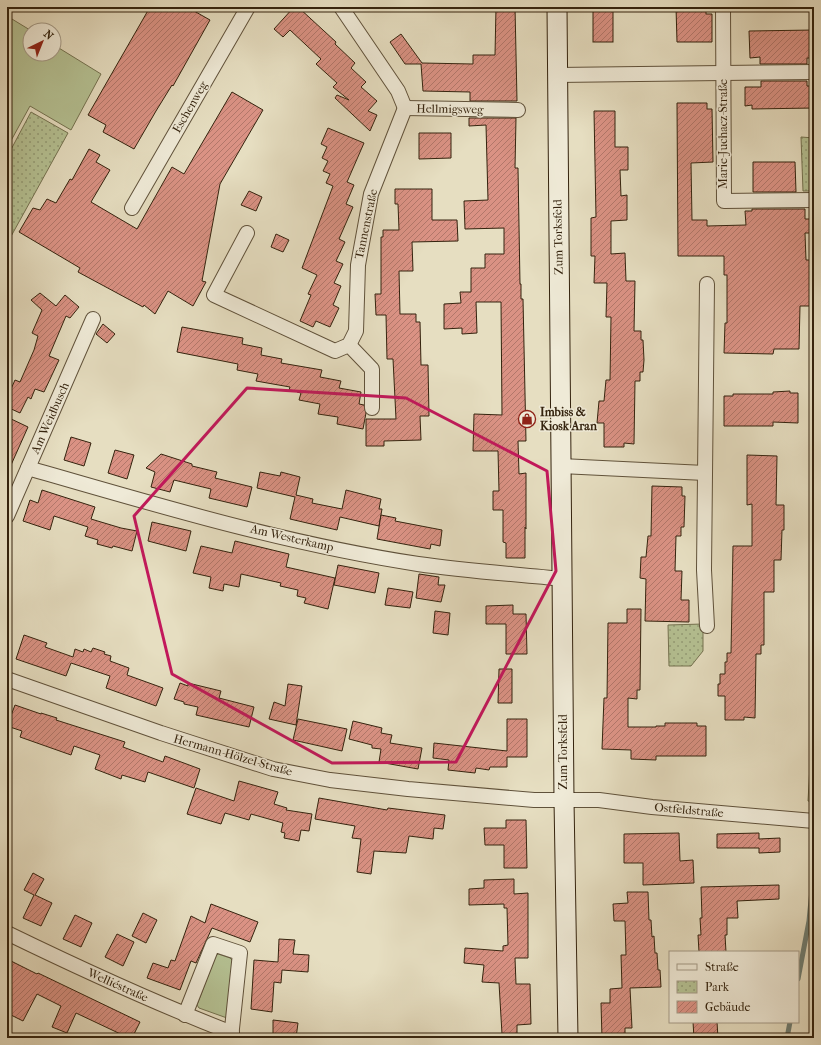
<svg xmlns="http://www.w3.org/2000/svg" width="821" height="1045" viewBox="0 0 821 1045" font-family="'IM FELL French Canon',serif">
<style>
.grass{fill:#b5c193;stroke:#747250}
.park{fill:url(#park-dots);stroke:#747250}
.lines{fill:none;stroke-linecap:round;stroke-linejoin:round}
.stream{stroke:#6f7e73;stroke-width:5}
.building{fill:url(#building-hatch);stroke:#34230e}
.street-casing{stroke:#60523b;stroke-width:16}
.secondary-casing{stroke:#34230e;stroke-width:21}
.street{stroke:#efead7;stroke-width:14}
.secondary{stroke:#efead7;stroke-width:19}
.marked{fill:none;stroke:#c2185b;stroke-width:3;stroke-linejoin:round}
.labels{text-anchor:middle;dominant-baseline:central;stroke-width:3;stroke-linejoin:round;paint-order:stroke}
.street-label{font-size:12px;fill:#34230e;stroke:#efead7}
.poi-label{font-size:12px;font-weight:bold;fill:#34230e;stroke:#efead7;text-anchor:start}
</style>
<defs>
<pattern id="park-dots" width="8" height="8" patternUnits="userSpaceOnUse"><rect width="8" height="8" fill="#b5c193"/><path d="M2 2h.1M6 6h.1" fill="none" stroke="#949c76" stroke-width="1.8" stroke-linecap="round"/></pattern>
<pattern id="building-hatch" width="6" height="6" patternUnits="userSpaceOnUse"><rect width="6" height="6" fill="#da9284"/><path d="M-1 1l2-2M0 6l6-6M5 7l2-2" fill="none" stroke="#b2776a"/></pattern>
</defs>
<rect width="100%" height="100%" fill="#e6dec1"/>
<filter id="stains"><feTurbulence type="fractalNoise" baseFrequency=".005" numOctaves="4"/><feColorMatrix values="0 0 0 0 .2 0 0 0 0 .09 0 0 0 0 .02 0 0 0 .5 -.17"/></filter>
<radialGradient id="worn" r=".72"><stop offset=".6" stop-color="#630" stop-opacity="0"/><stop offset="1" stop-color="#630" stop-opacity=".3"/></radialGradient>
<g class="grass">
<path d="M 7,16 L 30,30 L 30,54 L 54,54 L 54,45 L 101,74 L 71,130 L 30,106 L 7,148 Z"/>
<path d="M 814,694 L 814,802 L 808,801 Z"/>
<path d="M 218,954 L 230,958 L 233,961 L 227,1018 L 199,1008 L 197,1005 L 215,957 Z"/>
</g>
<g class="park">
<path d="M 31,112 L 68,133 L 9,240 L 7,239 L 7,157 Z"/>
<path d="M 801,137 L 814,138 L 814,191 L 803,191 Z"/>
<path d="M 703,624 L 703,651 L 691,666 L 669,666 L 668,625 Z"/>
</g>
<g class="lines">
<g class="stream">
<path d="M 798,979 L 809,921 L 814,869"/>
<path d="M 787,1038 L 790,1022"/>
</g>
</g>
<g class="building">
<path d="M 150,7 L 187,7 L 210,20 L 173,86 L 172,85 L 156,111 L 134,149 L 103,132 L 106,125 L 88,115 Z"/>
<path d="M 294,7 L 298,7 L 336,42 L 335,44 L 355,63 L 351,68 L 366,82 L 361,87 L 377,101 L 368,111 L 377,115 L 370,131 L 335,98 L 337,95 L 349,100 L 333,87 L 337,83 L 316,64 L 321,59 L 290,30 L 283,37 L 274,29 Z"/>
<path d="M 496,7 L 515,7 L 517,101 L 470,101 L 470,92 L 423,91 L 421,64 L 405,64 L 390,42 L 401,34 L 422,63 L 473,64 L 473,55 L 495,55 Z"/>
<rect x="593" y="7" width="20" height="35"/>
<path d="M 676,7 L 706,7 L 706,14 L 712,14 L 712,42 L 677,42 Z"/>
<path d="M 814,30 L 814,52 L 810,52 L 810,58 L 807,58 L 807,64 L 760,64 L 760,57 L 750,58 L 749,31 Z"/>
<path d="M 761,81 L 807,81 L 807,86 L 814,86 L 814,108 L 752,109 L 752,105 L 745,106 L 745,87 L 761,87 Z"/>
<path d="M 232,92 L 263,110 L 220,184 L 202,281 L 206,282 L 193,306 L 168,291 L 155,314 L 144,305 L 143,307 L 78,272 L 80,268 L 19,232 L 33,208 L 40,210 L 47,199 L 56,203 L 70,179 L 72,180 L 89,149 L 100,155 L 96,162 L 110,170 L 91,202 L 137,229 L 172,167 L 184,174 Z"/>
<path d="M 677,103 L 707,103 L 707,109 L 712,109 L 713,162 L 691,163 L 692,220 L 707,220 L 707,226 L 746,225 L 745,211 L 752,211 L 752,209 L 805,209 L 805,219 L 812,219 L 812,233 L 805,233 L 806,260 L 814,260 L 813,306 L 800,306 L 799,349 L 774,349 L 773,354 L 724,353 L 725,323 L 727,323 L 727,275 L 724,275 L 724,256 L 678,256 Z"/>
<path d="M 594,111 L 615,111 L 615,147 L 628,147 L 628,170 L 620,170 L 621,196 L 627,195 L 627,220 L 611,221 L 611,254 L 625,253 L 626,281 L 635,281 L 634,331 L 641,331 L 641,340 L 643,340 L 644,360 L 643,372 L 640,372 L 640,381 L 635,381 L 634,444 L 624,443 L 624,447 L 604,447 L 604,423 L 597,423 L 599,401 L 604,401 L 606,380 L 610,380 L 611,317 L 606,317 L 607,283 L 594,283 L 595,256 L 591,256 L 591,218 L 596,217 Z"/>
<path d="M 469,118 L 516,118 L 515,168 L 518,168 L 520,284 L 521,284 L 521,299 L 523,299 L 526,441 L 518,441 L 519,474 L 526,473 L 526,529 L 525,527 L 525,558 L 506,558 L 506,543 L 503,542 L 503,510 L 493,510 L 493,491 L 499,491 L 498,451 L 473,451 L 474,414 L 502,415 L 501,302 L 476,302 L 477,333 L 462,334 L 462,328 L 444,329 L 444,304 L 461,303 L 460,292 L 471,292 L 471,268 L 485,268 L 485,254 L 504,254 L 504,228 L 465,229 L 464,201 L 488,200 L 486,125 L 469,126 Z"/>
<path d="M 328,128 L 364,143 L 347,182 L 354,185 L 346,204 L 353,207 L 339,239 L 345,242 L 336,261 L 343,264 L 334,283 L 341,286 L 333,305 L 339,308 L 330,327 L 316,321 L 313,327 L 300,321 L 311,295 L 308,294 L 317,275 L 302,268 L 333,186 L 326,183 L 330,174 L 323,171 L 328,161 L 322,158 L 327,147 L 321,144 Z"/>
<path d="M 419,133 L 451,133 L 451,158 L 419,159 Z"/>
<path d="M 753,162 L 795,162 L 796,192 L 753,192 Z"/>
<path d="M 395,189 L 432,189 L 432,220 L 457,220 L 458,241 L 412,242 L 413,271 L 399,271 L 400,314 L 416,314 L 416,322 L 420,322 L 421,365 L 428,365 L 429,416 L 420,416 L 421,440 L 384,441 L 384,446 L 366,446 L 366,419 L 396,419 L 393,359 L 387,359 L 386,315 L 376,315 L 375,294 L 381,294 L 381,237 L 383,237 L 383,230 L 399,230 L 398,204 L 395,204 Z"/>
<path d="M 249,191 L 262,197 L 256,211 L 241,205 Z"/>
<path d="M 276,234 L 289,240 L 283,252 L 271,247 Z"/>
<path d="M 40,293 L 56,306 L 65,295 L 79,307 L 70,318 L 66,316 L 49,356 L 59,360 L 44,392 L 35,389 L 31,399 L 28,397 L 20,413 L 7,407 L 7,398 L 15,380 L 20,382 L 34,350 L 38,336 L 32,333 L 42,310 L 31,300 Z"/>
<path d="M 103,324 L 115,334 L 107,343 L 96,334 Z"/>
<path d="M 182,327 L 243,338 L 242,344 L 262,348 L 261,355 L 282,359 L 281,363 L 322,370 L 320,377 L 341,381 L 339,388 L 361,392 L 359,404 L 364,405 L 366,413 L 363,429 L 337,424 L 338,417 L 318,414 L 320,404 L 299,400 L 301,393 L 297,392 L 297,391 L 289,390 L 290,387 L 256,381 L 258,374 L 237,370 L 238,364 L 177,352 Z"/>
<path d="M 790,391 L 790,393 L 798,393 L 798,423 L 773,422 L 773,426 L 724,426 L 724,396 L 733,396 L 733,394 L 773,394 L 773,392 Z"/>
<path d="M 7,417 L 28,427 L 7,474 Z"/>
<path d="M 71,437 L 91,443 L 84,466 L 64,460 Z"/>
<path d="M 115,450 L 134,455 L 127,479 L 108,473 Z"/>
<path d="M 161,454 L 192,464 L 192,466 L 217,472 L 215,478 L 252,487 L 247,507 L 209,498 L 211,489 L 174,480 L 170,492 L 151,487 L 155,472 L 146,468 Z"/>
<path d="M 747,455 L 777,456 L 776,505 L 784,505 L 784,530 L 782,530 L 781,560 L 774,560 L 774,592 L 764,592 L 764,645 L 761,645 L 761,654 L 756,654 L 755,718 L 744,717 L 744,720 L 725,720 L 725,696 L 718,696 L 718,684 L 720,684 L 720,674 L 725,674 L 725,662 L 727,662 L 727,653 L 731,653 L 733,546 L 752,546 L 752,504 L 747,505 Z"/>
<path d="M 260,472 L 280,476 L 281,472 L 300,477 L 296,495 L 313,499 L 312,503 L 342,509 L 346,490 L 381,499 L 379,509 L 382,509 L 379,526 L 340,517 L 337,530 L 290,519 L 295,497 L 257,488 Z"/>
<path d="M 652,486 L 682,487 L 682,496 L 685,496 L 684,527 L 681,527 L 681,536 L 676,536 L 675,571 L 682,571 L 681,600 L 689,600 L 689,622 L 645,621 L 646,579 L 640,578 L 641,557 L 646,557 L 648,536 L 651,536 Z"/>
<path d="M 42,490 L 95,507 L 91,519 L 121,528 L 137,531 L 132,551 L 113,546 L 112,548 L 97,544 L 98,540 L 85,536 L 88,527 L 54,516 L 50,530 L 23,521 L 30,500 L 38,503 Z"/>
<path d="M 381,515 L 396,518 L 395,521 L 442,530 L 440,546 L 431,544 L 430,549 L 377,539 Z"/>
<path d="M 152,522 L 191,531 L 186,551 L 148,541 Z"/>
<path d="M 235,541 L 289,554 L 286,567 L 335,578 L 328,609 L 304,603 L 306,598 L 297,596 L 298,590 L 280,586 L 281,583 L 241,574 L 239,587 L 224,584 L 223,591 L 209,588 L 211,577 L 193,573 L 201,546 L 232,553 Z"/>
<path d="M 338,565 L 379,573 L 375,593 L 334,585 Z"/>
<path d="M 419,574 L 439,577 L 438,585 L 445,585 L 441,602 L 416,598 Z"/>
<path d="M 388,588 L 413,592 L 410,608 L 385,605 Z"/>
<path d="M 513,605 L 513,614 L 526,614 L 527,654 L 506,654 L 506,624 L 486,624 L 486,606 Z"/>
<path d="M 627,609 L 641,609 L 640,690 L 637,690 L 637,699 L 628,698 L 628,727 L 656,727 L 656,726 L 665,726 L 665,723 L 697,723 L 697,726 L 706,726 L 706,756 L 656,756 L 656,760 L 631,759 L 631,750 L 602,749 L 604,698 L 607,698 L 608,623 L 627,623 Z"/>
<path d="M 435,611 L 450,613 L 448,635 L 433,633 Z"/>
<path d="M 24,635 L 47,643 L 45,647 L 73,657 L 75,649 L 83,652 L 84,649 L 91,652 L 93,648 L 105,652 L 104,654 L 111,656 L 110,661 L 129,668 L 127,675 L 163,688 L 156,706 L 106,688 L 110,676 L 71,663 L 66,676 L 16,659 Z"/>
<path d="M 499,669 L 512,669 L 512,703 L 498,703 Z"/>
<path d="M 180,683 L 188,686 L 188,683 L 221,691 L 219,698 L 254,707 L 249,727 L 196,715 L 198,707 L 184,704 L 184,702 L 174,699 Z"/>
<path d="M 288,684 L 302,686 L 296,725 L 269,719 L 274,702 L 285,706 Z"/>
<path d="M 15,705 L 41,714 L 41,713 L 57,718 L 56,720 L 125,742 L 123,747 L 163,762 L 165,756 L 200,769 L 194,788 L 148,772 L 145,782 L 122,775 L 121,779 L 95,769 L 100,755 L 74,746 L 71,755 L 20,737 L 22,731 L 7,726 Z"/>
<path d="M 298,719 L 347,729 L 342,751 L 293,740 Z"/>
<path d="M 507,719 L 527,719 L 527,757 L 507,757 L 507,767 L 490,767 L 489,770 L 476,768 L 475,773 L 448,770 L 449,760 L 433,758 L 434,743 L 507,751 Z"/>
<path d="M 353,721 L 382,728 L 381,733 L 392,735 L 390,743 L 422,748 L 418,769 L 379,762 L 381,749 L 372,748 L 372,745 L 349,739 Z"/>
<path d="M 239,781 L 278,792 L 274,804 L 287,808 L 286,810 L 312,814 L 309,831 L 301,830 L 299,841 L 284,838 L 285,833 L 281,832 L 283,823 L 251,814 L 249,820 L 225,813 L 221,824 L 187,814 L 196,788 L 234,801 Z"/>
<path d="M 319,798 L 387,810 L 388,808 L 445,815 L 443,829 L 434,828 L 433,839 L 409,836 L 406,853 L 374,851 L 371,874 L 357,872 L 361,839 L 352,838 L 355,826 L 315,819 Z"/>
<path d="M 506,820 L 526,820 L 527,868 L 504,868 L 504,845 L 485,845 L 484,828 L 506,828 Z"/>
<path d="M 679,833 L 680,861 L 693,860 L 694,883 L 643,885 L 643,863 L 624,863 L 624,834 Z"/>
<path d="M 759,833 L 759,839 L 780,838 L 780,852 L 759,853 L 759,848 L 717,848 L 717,834 Z"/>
<path d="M 33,873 L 44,879 L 35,895 L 52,903 L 41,926 L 23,918 L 34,895 L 24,890 Z"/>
<path d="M 514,879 L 514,894 L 528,893 L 528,958 L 515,958 L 516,984 L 530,984 L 531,1024 L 517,1025 L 517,1034 L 502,1034 L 499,983 L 482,982 L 484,965 L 464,963 L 465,948 L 503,951 L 503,946 L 508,945 L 507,908 L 504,908 L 504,904 L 469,905 L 469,889 L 484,888 L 484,880 Z"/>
<path d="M 779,885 L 779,899 L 737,901 L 738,918 L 727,918 L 727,935 L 725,935 L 726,952 L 699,952 L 698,935 L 701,935 L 700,918 L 702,918 L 701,887 Z"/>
<path d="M 627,892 L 648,892 L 649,920 L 651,920 L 652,937 L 654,936 L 655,953 L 657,953 L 658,970 L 660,970 L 661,987 L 630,988 L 632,1028 L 625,1028 L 625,1038 L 602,1038 L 601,1003 L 610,1003 L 610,989 L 622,988 L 621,955 L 626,955 L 625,921 L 614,921 L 613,904 L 628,903 Z"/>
<path d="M 211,904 L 258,922 L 250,942 L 212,928 L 196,963 L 191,961 L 180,990 L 147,978 L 153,963 L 168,968 L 171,960 L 175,961 L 191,916 L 205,923 Z"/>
<path d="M 143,913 L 157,920 L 146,943 L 132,936 Z"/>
<path d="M 75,915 L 92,923 L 81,947 L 63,939 Z"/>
<path d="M 117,934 L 134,942 L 123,966 L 105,957 Z"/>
<path d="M 279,939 L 295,940 L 293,954 L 309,955 L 308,972 L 282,970 L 281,983 L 274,982 L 272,1012 L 251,1009 L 254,960 L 278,962 Z"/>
<path d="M 7,959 L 37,974 L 38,973 L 140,1022 L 132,1038 L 129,1038 L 76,1013 L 67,1033 L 52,1027 L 61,1006 L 37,994 L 23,1021 L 7,1013 Z"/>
<path d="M 273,1020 L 298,1023 L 296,1038 L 273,1038 Z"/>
<path d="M 693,1022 L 717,1022 L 718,1038 L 694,1038 Z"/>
</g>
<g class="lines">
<g class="street-casing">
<g id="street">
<path d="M 341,7 L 398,91 L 405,108"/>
<path d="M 723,7 L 724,201 L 814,200"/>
<path d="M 557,75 L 814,72"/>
<path d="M 405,108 L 518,110"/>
<path d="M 132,208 L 248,7"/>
<path d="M 247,233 L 214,295 L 335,351 L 349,345 L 356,331 L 358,265 L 371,194 L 405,108"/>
<path d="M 349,345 L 372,369 L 372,408"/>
<path d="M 561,466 L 705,473"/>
<path d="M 28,468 C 156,505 286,544 418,564 C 466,571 515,574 563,579"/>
<path d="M 7,516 L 93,319"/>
<path d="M 707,626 L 704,570 L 707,284"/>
<path d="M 7,679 L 161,733 L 273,769 L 330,780 L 408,789 L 534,800 L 599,800 L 652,807 L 814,821"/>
<path d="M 7,933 C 81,969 155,1003 232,1033"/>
<path d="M 185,1015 L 213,944 L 240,953 L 231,1038"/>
</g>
</g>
<g class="secondary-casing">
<path id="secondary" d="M 557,7 L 564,800 L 568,1038"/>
</g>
<use href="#street" class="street"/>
<use href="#secondary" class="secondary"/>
</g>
<path class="marked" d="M 247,388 L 406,398 L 547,471 L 556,571 L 456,762 L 332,763 L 172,674 L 134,516 Z"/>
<defs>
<g id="shop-ring" transform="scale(0.9)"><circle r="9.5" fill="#efead7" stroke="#8f2418" stroke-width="1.5"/><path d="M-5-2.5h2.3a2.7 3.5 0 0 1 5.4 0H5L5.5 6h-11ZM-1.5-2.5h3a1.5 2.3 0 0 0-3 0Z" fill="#8f2418"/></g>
</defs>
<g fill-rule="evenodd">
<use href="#shop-ring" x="527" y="419"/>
</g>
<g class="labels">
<g class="street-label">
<text transform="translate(190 107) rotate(-60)">Eschenweg</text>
<text transform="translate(450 109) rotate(1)">Hellmigsweg</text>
<text transform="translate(723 134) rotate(-90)">Marie-Juchacz-Straße</text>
<text transform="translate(366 224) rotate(-78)">Tannenstraße</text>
<text transform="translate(558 237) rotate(-91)">Zum Torksfeld</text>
<text transform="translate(50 418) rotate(-66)">Am Weidbusch</text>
<text transform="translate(292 538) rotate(13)">Am Westerkamp</text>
<text transform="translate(563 752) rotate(-90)">Zum Torksfeld</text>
<text transform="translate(233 755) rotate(16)">Hermann-Hölzel-Straße</text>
<text transform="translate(689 810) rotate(5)">Ostfeldstraße</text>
<text transform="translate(118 985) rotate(24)">Welliéstraße</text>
</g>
<g class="poi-label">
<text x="540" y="412">Imbiss &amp;<tspan x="540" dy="14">Kiosk Aran</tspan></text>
</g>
</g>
<rect width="821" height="1045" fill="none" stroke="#e6dec1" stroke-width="24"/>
<rect x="8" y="8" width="805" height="1029" fill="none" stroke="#34230e" stroke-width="2"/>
<rect x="12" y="12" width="797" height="1021" fill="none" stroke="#34230e"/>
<rect x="669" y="951" width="130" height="72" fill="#efead7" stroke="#a49a87"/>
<rect x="677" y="964" width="20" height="6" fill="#efead7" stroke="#a49a87"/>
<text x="705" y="971" font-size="12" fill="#34230e">Straße</text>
<rect x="677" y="981" width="20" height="12" fill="url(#park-dots)" stroke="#a49a87"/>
<text x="705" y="991" font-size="12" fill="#34230e">Park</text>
<rect x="677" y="1001" width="20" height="12" fill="url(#building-hatch)" stroke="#a49a87"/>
<text x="705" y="1011" font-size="12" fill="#34230e">Gebäude</text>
<g transform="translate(42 42) rotate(43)"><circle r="19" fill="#efead7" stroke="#a49a87"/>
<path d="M0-3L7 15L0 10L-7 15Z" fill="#8f2418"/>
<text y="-6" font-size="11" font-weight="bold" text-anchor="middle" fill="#34230e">N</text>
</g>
<rect width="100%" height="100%" filter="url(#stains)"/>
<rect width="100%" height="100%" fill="url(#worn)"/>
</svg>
